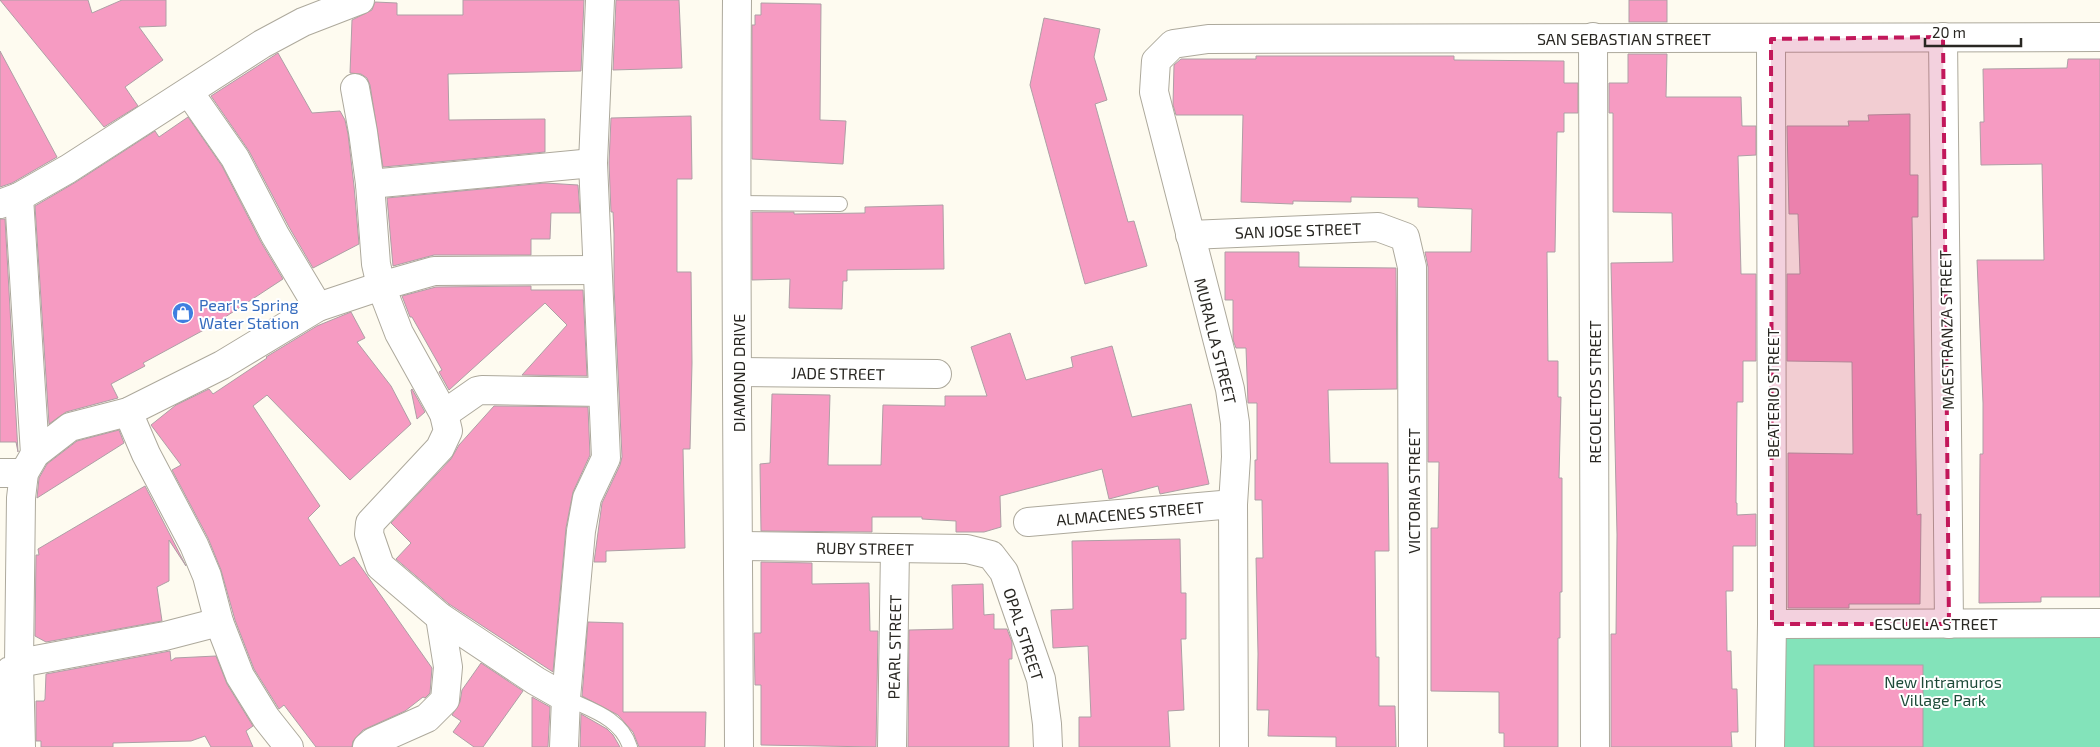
<svg xmlns="http://www.w3.org/2000/svg" width="2100" height="747" viewBox="0 0 2100 747" font-family="'Exo 2',sans-serif">
<style>
.green{fill:#83e3ba}
.building{fill:#f69bc2;stroke:#ae9fa5}
.lines{fill:none;stroke-linecap:round;stroke-linejoin:round}
.service-casing{stroke:#ada99c;stroke-width:16}
.minor-casing{stroke:#ada99c;stroke-width:30}
.service{stroke:#fff;stroke-width:14}
.minor{stroke:#fff;stroke-width:28}
.marked{fill:#c2185b;fill-opacity:0.2;stroke:#c2185b;stroke-width:4;stroke-dasharray:10 6;stroke-linejoin:round}
.labels{text-anchor:middle;dominant-baseline:central;stroke-width:4;stroke-linejoin:round;paint-order:stroke}
.street-label{font-size:16px;fill:#292722;stroke:#fff}
.shop-label{font-size:16px;fill:#366cbe;stroke:#fff;text-anchor:start}
.park-label{font-size:16px;fill:#1d4a38;stroke:#fff}
</style>
<rect width="100%" height="100%" fill="#fefbf0"/>
<path class="green" d="M 2100,633 L 2100,747 L 1782,747 L 1785,634 Z"/>
<g class="building">
<path d="M 0,0 L 88,0 L 92,13 L 122,0 L 166,0 L 166,26 L 139,27 L 163,60 L 125,87 L 138,106 L 104,127 Z"/>
<path d="M 463,0 L 584,0 L 581,71 L 448,74 L 449,120 L 545,119 L 545,152 L 383,167 L 370,85 L 367,78 L 361,74 L 350,73 L 352,20 L 372,10 L 375,2 L 397,3 L 397,15 L 463,15 Z"/>
<path d="M 616,0 L 679,0 L 682,68 L 613,70 Z"/>
<rect x="1629" y="0" width="38" height="22"/>
<path d="M 761,3 L 821,4 L 820,120 L 846,121 L 843,164 L 752,159 L 752,25 L 755,25 L 755,15 L 761,15 Z"/>
<path d="M 1044,18 L 1100,29 L 1094,57 L 1107,100 L 1095,104 L 1128,222 L 1134,221 L 1147,266 L 1085,284 L 1030,85 Z"/>
<path d="M 0,51 L 57,157 L 12,183 L 0,187 Z"/>
<path d="M 278,53 L 312,113 L 340,111 L 345,120 L 348,134 L 354,186 L 359,244 L 313,268 L 289,227 L 249,151 L 211,96 Z"/>
<path d="M 1628,54 L 1667,54 L 1666,97 L 1741,97 L 1742,126 L 1756,126 L 1756,155 L 1738,156 L 1741,274 L 1756,274 L 1756,361 L 1743,361 L 1743,402 L 1737,402 L 1736,503 L 1737,503 L 1737,515 L 1756,514 L 1756,546 L 1733,546 L 1733,591 L 1726,591 L 1727,651 L 1731,651 L 1732,689 L 1737,689 L 1738,732 L 1731,732 L 1732,747 L 1611,747 L 1611,634 L 1616,634 L 1617,535 L 1611,263 L 1673,262 L 1672,213 L 1613,212 L 1613,113 L 1609,113 L 1609,83 L 1628,83 Z"/>
<path d="M 1256,56 L 1454,56 L 1454,60 L 1564,61 L 1564,83 L 1578,83 L 1578,113 L 1564,113 L 1564,132 L 1557,132 L 1555,252 L 1547,252 L 1548,361 L 1558,361 L 1558,397 L 1561,397 L 1559,478 L 1562,478 L 1562,592 L 1560,592 L 1560,638 L 1558,638 L 1558,747 L 1504,747 L 1504,733 L 1499,733 L 1499,692 L 1431,691 L 1431,528 L 1438,528 L 1439,462 L 1428,462 L 1428,267 L 1425,252 L 1471,252 L 1472,209 L 1418,207 L 1418,198 L 1351,197 L 1351,202 L 1293,201 L 1293,204 L 1241,202 L 1243,115 L 1176,115 L 1173,105 L 1174,65 L 1181,59 L 1256,59 Z"/>
<path d="M 2068,59 L 2100,59 L 2100,597 L 2041,597 L 2041,602 L 1979,603 L 1980,454 L 1983,454 L 1983,403 L 1977,260 L 2044,260 L 2042,164 L 1981,165 L 1980,122 L 1984,122 L 1983,69 L 2067,68 Z"/>
<path d="M 1910,114 L 1910,175 L 1918,175 L 1918,217 L 1912,217 L 1917,515 L 1921,514 L 1920,604 L 1849,604 L 1849,608 L 1788,608 L 1788,453 L 1853,454 L 1852,362 L 1787,361 L 1787,274 L 1800,274 L 1798,214 L 1789,214 L 1787,126 L 1849,126 L 1848,121 L 1869,121 L 1868,115 Z"/>
<path d="M 691,116 L 692,179 L 677,179 L 677,272 L 691,272 L 692,363 L 690,449 L 683,449 L 685,548 L 606,551 L 606,562 L 594,562 L 602,503 L 620,465 L 622,457 L 614,286 L 614,234 L 613,212 L 611,212 L 609,163 L 611,118 Z"/>
<path d="M 188,117 L 222,166 L 261,242 L 283,279 L 213,325 L 143,363 L 145,366 L 111,384 L 118,398 L 66,412 L 49,424 L 35,206 L 76,182 L 155,131 L 159,137 Z"/>
<path d="M 545,183 L 578,185 L 580,213 L 551,213 L 550,239 L 531,239 L 531,255 L 434,255 L 393,266 L 387,198 Z"/>
<path d="M 943,205 L 944,269 L 847,270 L 847,281 L 843,281 L 842,309 L 789,308 L 790,279 L 752,280 L 752,212 L 794,212 L 794,214 L 865,213 L 865,207 Z"/>
<path d="M 0,219 L 5,219 L 18,452 L 16,442 L 0,442 Z"/>
<path d="M 1225,252 L 1299,252 L 1299,267 L 1396,268 L 1397,389 L 1328,390 L 1330,463 L 1388,463 L 1389,551 L 1375,551 L 1376,657 L 1379,657 L 1379,706 L 1395,706 L 1396,747 L 1336,747 L 1336,737 L 1268,736 L 1269,710 L 1257,710 L 1258,654 L 1256,558 L 1263,558 L 1262,500 L 1255,500 L 1255,460 L 1257,460 L 1257,403 L 1248,403 L 1246,348 L 1236,348 L 1233,340 L 1233,300 L 1225,300 Z"/>
<path d="M 531,286 L 531,290 L 583,290 L 587,376 L 522,375 L 567,325 L 545,303 L 449,390 L 439,372 L 442,370 L 412,317 L 410,317 L 402,296 L 436,287 Z"/>
<path d="M 351,312 L 365,338 L 357,342 L 391,386 L 411,424 L 350,480 L 267,395 L 253,406 L 320,506 L 308,518 L 340,566 L 354,557 L 432,668 L 430,693 L 425,698 L 423,697 L 405,711 L 363,730 L 353,741 L 352,747 L 316,747 L 284,705 L 279,709 L 254,669 L 235,620 L 221,570 L 208,538 L 172,470 L 181,465 L 151,425 L 176,405 L 209,389 L 213,394 L 267,358 L 266,357 L 317,326 Z"/>
<path d="M 1010,333 L 1026,380 L 1073,367 L 1071,357 L 1112,346 L 1132,417 L 1191,404 L 1209,484 L 1160,494 L 1158,486 L 1109,499 L 1102,469 L 1000,496 L 1001,527 L 984,532 L 956,532 L 956,521 L 922,519 L 922,517 L 872,517 L 872,532 L 761,531 L 760,464 L 770,463 L 772,394 L 830,395 L 828,465 L 881,465 L 883,405 L 945,406 L 945,396 L 987,396 L 971,347 Z"/>
<path d="M 412,389 L 425,412 L 417,419 L 411,390 Z"/>
<path d="M 494,406 L 588,407 L 590,455 L 573,492 L 566,528 L 553,672 L 449,604 L 396,559 L 411,543 L 391,523 L 451,459 L 459,445 Z"/>
<path d="M 119,430 L 124,443 L 37,498 L 39,478 L 47,464 L 77,441 Z"/>
<path d="M 145,486 L 186,566 L 169,540 L 169,581 L 157,587 L 162,621 L 46,642 L 35,636 L 36,555 L 39,555 L 38,549 Z"/>
<path d="M 1180,539 L 1181,593 L 1186,593 L 1186,639 L 1181,639 L 1184,710 L 1168,711 L 1170,747 L 1079,747 L 1079,717 L 1091,717 L 1088,646 L 1053,648 L 1051,610 L 1073,609 L 1072,541 Z"/>
<path d="M 761,562 L 812,563 L 812,584 L 869,583 L 870,631 L 878,631 L 876,747 L 761,745 L 761,685 L 755,685 L 754,633 L 761,633 Z"/>
<path d="M 983,584 L 984,615 L 994,614 L 994,629 L 1007,629 L 1012,642 L 1012,659 L 1009,659 L 1009,747 L 908,747 L 909,630 L 953,629 L 952,585 Z"/>
<path d="M 588,622 L 623,623 L 623,712 L 706,712 L 705,747 L 639,747 L 633,732 L 618,715 L 582,696 Z"/>
<path d="M 170,651 L 171,661 L 175,658 L 216,656 L 227,684 L 253,726 L 246,731 L 253,747 L 211,747 L 205,736 L 191,741 L 113,743 L 113,747 L 41,747 L 41,741 L 36,741 L 36,701 L 44,701 L 45,699 L 46,674 Z"/>
<path d="M 481,663 L 523,691 L 483,747 L 474,747 L 453,732 L 461,721 L 452,715 L 460,702 L 462,690 Z"/>
<rect x="1814" y="665" width="109" height="82"/>
<path d="M 532,697 L 550,707 L 548,747 L 532,747 Z"/>
<path d="M 581,714 L 607,729 L 613,735 L 620,747 L 580,747 Z"/>
</g>
<g class="lines">
<g class="service-casing">
<g id="service">
<path d="M 736,203 L 840,204"/>
<path d="M 566,698 C 591,710 621,718 630,747"/>
<path d="M 5,747 L 6,665"/>
</g>
</g>
<g class="minor-casing">
<g id="minor">
<path d="M 737,0 C 735,249 738,498 739,747"/>
<path d="M 1593,37 L 1595,747"/>
<path d="M 1943,37 L 1949,624"/>
<path d="M 355,88 L 363,132 L 370,184 L 376,264 L 381,286 L 399,333 L 444,414 L 448,431 L 440,448 L 370,523 L 369,534 L 380,566 L 440,617 L 536,681 L 566,698"/>
<path d="M 189,92 L 235,158 L 275,235 L 318,307"/>
<path d="M 370,184 L 593,163"/>
<path d="M 19,197 L 35,454"/>
<path d="M 0,204 L 19,197 L 68,169 L 262,44 L 303,22 L 360,0"/>
<path d="M 1190,235 L 1378,227 L 1405,237 L 1412,267 L 1413,747"/>
<path d="M 738,372 L 937,374"/>
<path d="M 128,412 L 146,454 L 194,545 L 207,576 L 219,622 L 240,676 L 266,718 L 289,747"/>
<path d="M 444,414 L 477,391 L 482,390 L 603,392"/>
<path d="M 0,473 L 24,473"/>
<path d="M 1028,522 L 1233,504"/>
<path d="M 738,546 L 967,549 L 991,555 L 1004,572 L 1041,679 L 1047,724 L 1048,747"/>
<path d="M 1772,624 L 2100,623"/>
<path d="M 19,663 L 165,636 L 219,622"/>
<path d="M 21,747 L 19,663 L 21,498 L 24,473 L 35,454 L 70,427 L 128,412 L 222,365 L 318,307 L 381,286 L 434,271 L 597,270"/>
<path d="M 367,747 L 373,742 L 427,718 L 445,700 L 448,667 L 440,617"/>
<path d="M 564,747 L 566,698 L 581,531 L 587,498 L 606,458 L 593,163 L 600,0"/>
<path d="M 892,747 L 895,548"/>
<path d="M 1234,747 L 1233,504 L 1236,457 L 1235,423 L 1230,389 L 1154,92 L 1156,61 L 1173,44 L 1208,39 L 2100,37"/>
<path d="M 1770,747 L 1772,624 L 1771,39"/>
</g>
</g>
<use href="#service" class="service"/>
<use href="#minor" class="minor"/>
</g>
<path class="marked" d="M 1943,37 L 1949,624 L 1772,624 L 1771,39 Z"/>
<defs>
<g id="shop-disc" transform="scale(1.125)"><circle r="9.5" fill="#3f7fe0" stroke="#fff"/><path d="M-5-2.5h2.3a2.7 3.5 0 0 1 5.4 0H5L5.5 6h-11ZM-1.5-2.5h3a1.5 2.3 0 0 0-3 0Z" fill="#fff"/></g>
</defs>
<g fill-rule="evenodd">
<use href="#shop-disc" x="183" y="313"/>
</g>
<g class="labels">
<g class="street-label">
<text x="1624" y="38">SAN SEBASTIAN STREET</text>
<text transform="translate(1298 230) rotate(-2)">SAN JOSE STREET</text>
<text transform="translate(1946 330) rotate(-91)">MAESTRANZA STREET</text>
<text transform="translate(1216 341) rotate(76)">MURALLA STREET</text>
<text transform="translate(738 373) rotate(-90)">DIAMOND DRIVE</text>
<text transform="translate(838 373) rotate(1)">JADE STREET</text>
<text transform="translate(1594 392) rotate(-90)">RECOLETOS STREET</text>
<text transform="translate(1772 393) rotate(-90)">BEATERIO STREET</text>
<text transform="translate(1413 491) rotate(-90)">VICTORIA STREET</text>
<text transform="translate(1130 513) rotate(-5)">ALMACENES STREET</text>
<text transform="translate(865 548) rotate(1)">RUBY STREET</text>
<text x="1936" y="623">ESCUELA STREET</text>
<text transform="translate(1024 634) rotate(72)">OPAL STREET</text>
<text transform="translate(894 647) rotate(-89)">PEARL STREET</text>
</g>
<g class="shop-label">
<text x="199" y="304">Pearl's Spring<tspan x="199" dy="18">Water Station</tspan></text>
</g>
<g class="park-label">
<text x="1943" y="681">New Intramuros<tspan x="1943" dy="18">Village Park</tspan></text>
</g>
</g>
<path d="M1925 38v8h96v-8" fill="none" stroke="#292722" stroke-width="2.5"/>
<text x="1932" y="38" font-size="15" fill="#292722" stroke="#ffffff" stroke-width="4" paint-order="stroke">20 m</text>
</svg>
